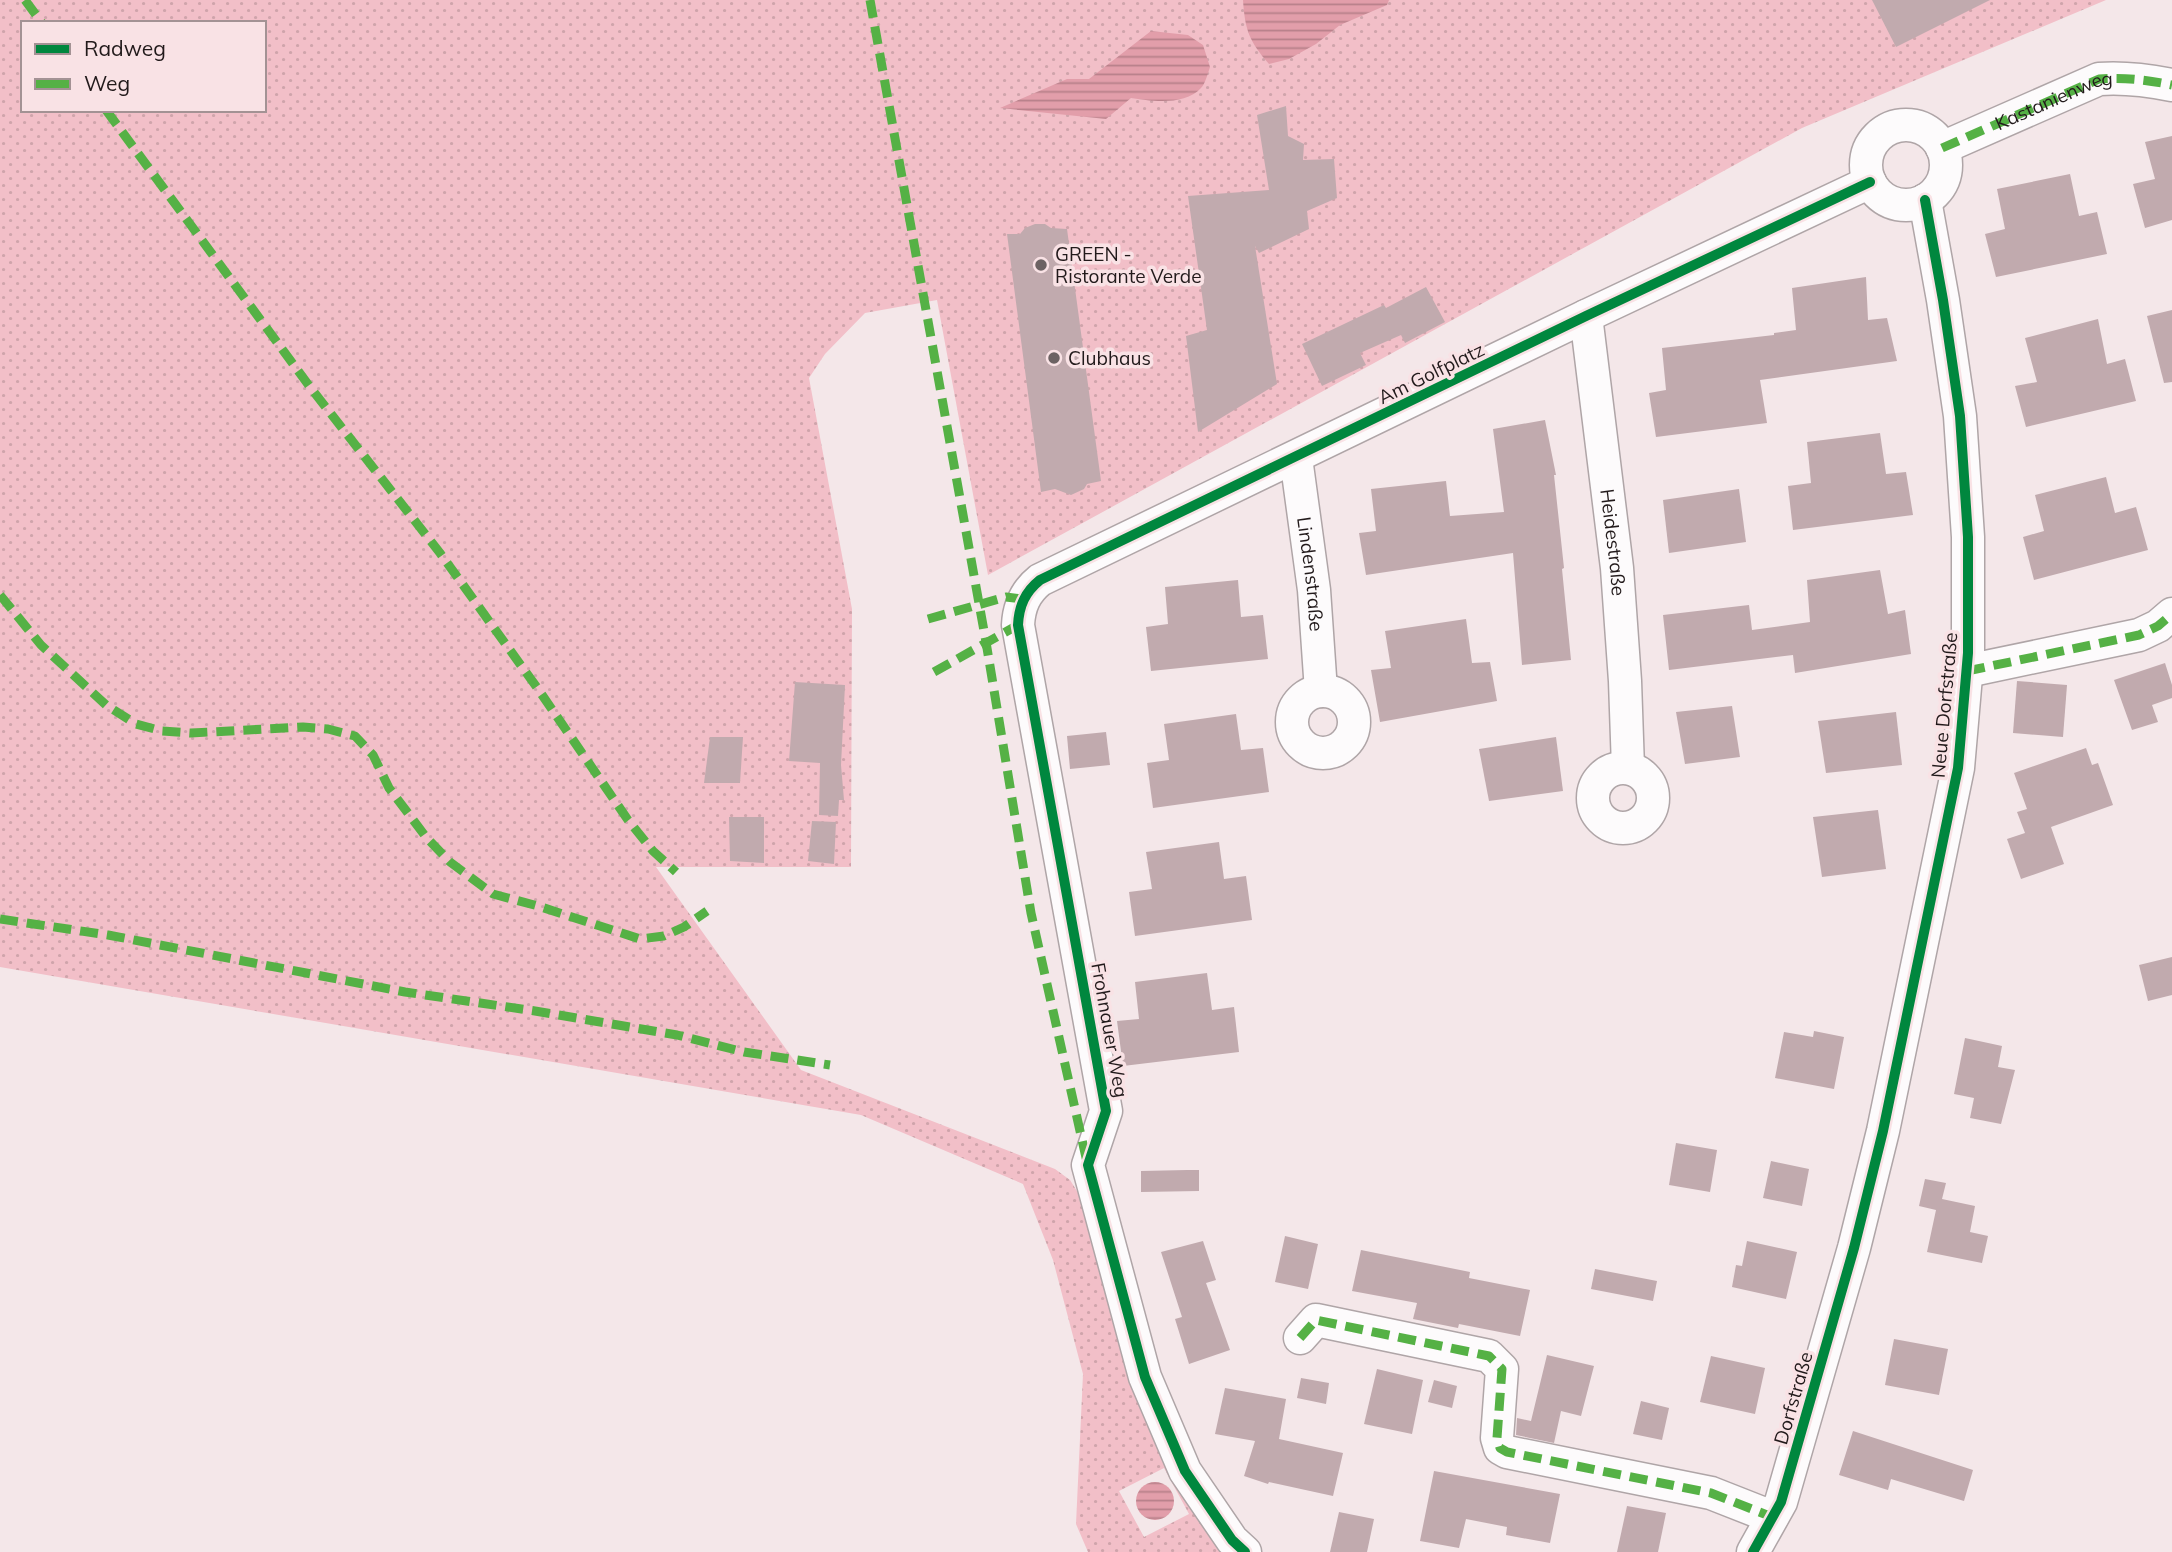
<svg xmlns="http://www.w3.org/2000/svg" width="2172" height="1552" viewBox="0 0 2172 1552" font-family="Mulish,sans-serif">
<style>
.grass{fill:url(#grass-dots);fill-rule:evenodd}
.water{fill:url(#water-rules)}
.building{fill:#c1aaae}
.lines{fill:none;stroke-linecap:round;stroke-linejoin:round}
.minor-casing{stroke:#afa5a7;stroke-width:35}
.minor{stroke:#fdfbfc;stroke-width:32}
.quiet{stroke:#55b145;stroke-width:9;stroke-dasharray:18 9;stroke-linecap:butt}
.cycleway-casing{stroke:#f9e2e5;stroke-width:15}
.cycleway{stroke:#00873e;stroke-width:10}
.poi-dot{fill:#6c6263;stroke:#f9e2e5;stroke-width:2.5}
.labels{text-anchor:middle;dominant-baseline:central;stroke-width:7;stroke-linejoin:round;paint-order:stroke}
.street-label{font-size:19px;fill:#221a1b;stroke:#f9e2e5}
.poi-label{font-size:19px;fill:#221a1b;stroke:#f9e2e5;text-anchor:start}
</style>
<defs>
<pattern id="grass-dots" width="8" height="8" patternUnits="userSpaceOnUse" patternTransform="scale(1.75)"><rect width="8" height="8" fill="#f2bfc8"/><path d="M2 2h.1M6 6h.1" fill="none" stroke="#cfa4ab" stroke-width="1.8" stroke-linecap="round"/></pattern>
<pattern id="water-rules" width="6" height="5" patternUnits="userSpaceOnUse" patternTransform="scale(1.75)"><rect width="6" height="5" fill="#e29eaa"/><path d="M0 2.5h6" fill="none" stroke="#b7808a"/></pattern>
</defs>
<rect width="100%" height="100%" fill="#f4e7e9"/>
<path class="grass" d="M 0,0 L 2106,0 L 1802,128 L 988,575 L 937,300 L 865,313 L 825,354 L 809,378 L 852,609 L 851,867 L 656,867 L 801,1070 L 1055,1169 L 1070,1180 L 1085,1204 L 1224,1552 L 1088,1552 L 1076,1524 L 1083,1374 L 1053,1260 L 1023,1184 L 861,1115 L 0,967 ZM 23,23 L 264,23 L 264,110 L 23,110 ZM 1164,1468 L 1189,1514 L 1144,1537 L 1119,1491 Z"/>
<g class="water">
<path d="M 1243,0 L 1389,0 L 1387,5 L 1340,25 L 1316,44 L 1289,59 L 1269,64 C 1249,41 1245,30 1243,0 Z"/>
<path d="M 1151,31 L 1188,35 L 1203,45 L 1210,67 C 1208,73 1205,84 1201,88 C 1185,106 1151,101 1131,98 L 1106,119 L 1000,108 L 1067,79 L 1089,79 Z"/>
<circle cx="1155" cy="1501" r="19"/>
</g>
<g class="building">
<path d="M 1872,0 L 1990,0 L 1896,47 Z"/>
<path d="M 1286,106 L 1288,136 L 1304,144 L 1303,160 L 1334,159 L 1337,198 L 1307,211 L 1309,229 L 1259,253 L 1255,246 L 1277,384 L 1198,432 L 1186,336 L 1207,330 L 1188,196 L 1269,190 L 1257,115 Z"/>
<path d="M 2172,136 L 2172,220 L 2145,228 L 2133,184 L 2155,179 L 2145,142 Z"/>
<path d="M 2070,174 L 2079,216 L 2097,212 L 2107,254 L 1996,277 L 1985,234 L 2005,229 L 1997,189 Z"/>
<path d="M 1035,224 L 1045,224 L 1051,228 L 1067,229 L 1101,481 L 1087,484 L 1084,489 L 1071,495 L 1055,489 L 1041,492 L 1007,234 L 1020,234 L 1025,228 Z"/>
<path d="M 1866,277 L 1868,320 L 1887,318 L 1897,361 L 1760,380 L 1767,423 L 1656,437 L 1649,393 L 1666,390 L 1662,348 L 1774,335 L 1774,333 L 1796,330 L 1792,288 Z"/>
<path d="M 1426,287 L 1445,322 L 1405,343 L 1401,335 L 1360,353 L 1366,365 L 1322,386 L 1302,344 L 1384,305 L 1386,308 Z"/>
<path d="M 2172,310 L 2172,382 L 2164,383 L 2147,316 Z"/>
<path d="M 2098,319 L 2107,364 L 2125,359 L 2136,401 L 2026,427 L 2015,386 L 2037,382 L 2025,338 Z"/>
<path d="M 1545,420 L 1556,475 L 1554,475 L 1564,568 L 1562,569 L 1571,660 L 1522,665 L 1513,553 L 1366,575 L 1359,533 L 1376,531 L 1371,489 L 1446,481 L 1450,516 L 1504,512 L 1493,429 Z"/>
<path d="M 1880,433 L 1886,474 L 1906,472 L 1913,515 L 1793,530 L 1788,486 L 1811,483 L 1807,442 Z"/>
<path d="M 2106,477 L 2115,513 L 2136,507 L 2148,550 L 2034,580 L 2023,537 L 2044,531 L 2035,495 Z"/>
<path d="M 1739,489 L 1746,542 L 1669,553 L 1663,500 Z"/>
<path d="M 1880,570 L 1888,614 L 1905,610 L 1911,654 L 1795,673 L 1793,655 L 1669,670 L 1663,615 L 1749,605 L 1752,630 L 1810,622 L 1807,580 Z"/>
<path d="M 1238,580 L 1241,617 L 1263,615 L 1268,659 L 1151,671 L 1146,627 L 1168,624 L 1165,587 Z"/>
<path d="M 1466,619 L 1472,663 L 1490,662 L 1497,701 L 1380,722 L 1371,670 L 1391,668 L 1385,631 Z"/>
<path d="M 2165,663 L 2172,685 L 2172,698 L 2152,705 L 2158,722 L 2132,730 L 2114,680 Z"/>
<path d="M 2017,681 L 2067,685 L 2063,737 L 2013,733 Z"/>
<path d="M 795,682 L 845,685 L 841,765 L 844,800 L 839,800 L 838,816 L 819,815 L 820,763 L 789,761 Z"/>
<path d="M 1732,706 L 1740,757 L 1685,764 L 1676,712 Z"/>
<path d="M 1896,712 L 1902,765 L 1826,773 L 1818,721 Z"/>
<path d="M 1236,714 L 1241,750 L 1263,748 L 1269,792 L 1153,808 L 1147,763 L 1169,760 L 1164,724 Z"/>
<path d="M 1106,732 L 1110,765 L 1070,769 L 1067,736 Z"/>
<path d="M 710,737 L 743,737 L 740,783 L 704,783 Z"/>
<path d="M 1556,737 L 1563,791 L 1489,801 L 1479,749 Z"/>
<path d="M 2086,748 L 2092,765 L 2098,763 L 2113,805 L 2051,827 L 2064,864 L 2021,879 L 2007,839 L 2025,833 L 2017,812 L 2027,809 L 2014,773 Z"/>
<path d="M 1878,810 L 1886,869 L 1822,877 L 1813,817 Z"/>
<path d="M 729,817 L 764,817 L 764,863 L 730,861 Z"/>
<path d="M 812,821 L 836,822 L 834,864 L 808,861 Z"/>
<path d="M 1219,842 L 1224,879 L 1246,876 L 1252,920 L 1135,936 L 1129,892 L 1152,889 L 1146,852 Z"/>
<path d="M 2172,957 L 2172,995 L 2148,1001 L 2139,965 Z"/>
<path d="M 1207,973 L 1212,1010 L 1234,1007 L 1239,1052 L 1123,1066 L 1117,1021 L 1139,1019 L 1135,982 Z"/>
<path d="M 1814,1031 L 1844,1037 L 1834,1089 L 1775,1078 L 1784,1032 L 1813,1037 Z"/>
<path d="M 1965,1038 L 2002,1046 L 1998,1067 L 2015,1070 L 2001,1124 L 1970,1118 L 1974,1098 L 1954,1094 Z"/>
<path d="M 1676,1143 L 1717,1150 L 1710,1192 L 1669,1185 Z"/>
<path d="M 1771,1161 L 1809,1169 L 1802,1206 L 1763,1198 Z"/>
<path d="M 1187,1170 L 1199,1170 L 1199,1191 L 1141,1192 L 1141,1171 Z"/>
<path d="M 1925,1179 L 1946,1183 L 1942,1199 L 1975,1206 L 1970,1232 L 1988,1236 L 1982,1263 L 1927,1252 L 1936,1210 L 1919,1206 Z"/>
<path d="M 1285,1236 L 1318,1244 L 1308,1289 L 1275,1282 Z"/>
<path d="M 1203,1241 L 1216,1280 L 1206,1283 L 1230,1350 L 1189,1364 L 1175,1319 L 1182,1317 L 1161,1252 Z"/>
<path d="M 1747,1241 L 1797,1252 L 1786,1299 L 1732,1287 L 1736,1265 L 1742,1266 Z"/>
<path d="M 1361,1250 L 1470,1272 L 1469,1278 L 1530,1290 L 1520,1336 L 1459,1324 L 1458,1328 L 1413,1319 L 1417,1303 L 1352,1291 Z"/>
<path d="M 1595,1269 L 1657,1281 L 1653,1301 L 1591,1289 Z"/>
<path d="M 1894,1339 L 1948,1349 L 1939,1395 L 1885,1385 Z"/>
<path d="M 1547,1355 L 1594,1366 L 1581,1416 L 1561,1411 L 1554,1443 L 1516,1435 L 1517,1418 L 1531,1421 Z"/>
<path d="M 1711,1356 L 1765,1368 L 1755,1414 L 1700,1402 Z"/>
<path d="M 1377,1369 L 1423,1380 L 1412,1434 L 1364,1424 Z"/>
<path d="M 1301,1378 L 1329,1383 L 1326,1404 L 1297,1398 Z"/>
<path d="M 1434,1380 L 1457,1386 L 1452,1408 L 1428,1402 Z"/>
<path d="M 1225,1388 L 1286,1399 L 1279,1439 L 1343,1453 L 1333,1496 L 1269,1482 L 1268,1484 L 1244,1476 L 1255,1441 L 1215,1434 Z"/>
<path d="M 1641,1401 L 1669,1408 L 1662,1440 L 1633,1434 Z"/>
<path d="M 1853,1431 L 1973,1470 L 1964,1501 L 1891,1479 L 1888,1490 L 1839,1475 Z"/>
<path d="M 1434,1471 L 1560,1494 L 1550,1543 L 1506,1535 L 1507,1527 L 1466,1519 L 1459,1548 L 1420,1541 Z"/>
<path d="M 1627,1506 L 1666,1513 L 1658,1552 L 1617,1552 Z"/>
<path d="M 1339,1512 L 1374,1519 L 1367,1552 L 1330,1552 Z"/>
</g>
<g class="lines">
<g class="minor-casing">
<g id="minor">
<circle cx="1906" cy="165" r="40"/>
<path d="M 1942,148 L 2099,79 C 2125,77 2147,80 2172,85"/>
<path id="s1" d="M 1586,316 L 1617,568 L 1625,681 L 1628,768"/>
<path id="s2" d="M 1296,458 L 1314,590 L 1321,691"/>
<path d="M 1967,671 L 2139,635 L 2158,626 L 2172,614"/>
<circle cx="1323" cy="722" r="31"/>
<circle cx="1623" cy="798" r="30"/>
<path d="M 1300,1338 L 1316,1320 L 1489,1356 L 1502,1369 L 1497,1438 L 1500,1448 L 1507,1452 L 1711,1493 L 1772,1517"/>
<path d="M 1245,1552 L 1232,1540 L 1185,1471 L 1145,1377 L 1088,1165 L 1106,1111 L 1018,625 C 1019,606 1025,592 1040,580 L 1586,316 L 1870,182"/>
<path d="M 1753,1552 L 1781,1502 L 1854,1248 L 1883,1131 L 1958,768 L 1968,653 L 1968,537 L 1960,416 L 1943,300 L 1925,200"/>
</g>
</g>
<use href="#minor" class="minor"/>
<g class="quiet">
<path d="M 25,0 L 42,23"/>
<path d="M 870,0 L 986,642 L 1031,913 L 1087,1162"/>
<path d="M 106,110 L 310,387 L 440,553 L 538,689 L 628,820 L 653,851 L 676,872"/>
<path id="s3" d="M 1942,148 L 2099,79 C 2125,77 2147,80 2172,85"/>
<path d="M 0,595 L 41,645 L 106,705 L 136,724 L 162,731 L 191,733 L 303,727 L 328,729 L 355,736 L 373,755 L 389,788 L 426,837 L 450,862 L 493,894 L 538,906 L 640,939 L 664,936 L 684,927 L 707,911"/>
<path d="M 928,619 L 1006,597 L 1023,599"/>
<path d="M 1967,671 L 2139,635 L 2158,626 L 2172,614"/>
<path d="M 934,672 L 1018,625"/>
<path d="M 0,919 L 108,935 L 405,992 L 535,1011 L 677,1035 L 744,1052 L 830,1065"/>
<path d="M 1300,1338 L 1316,1320 L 1489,1356 L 1502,1369 L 1497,1438 L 1500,1448 L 1507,1452 L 1711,1493 L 1772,1517"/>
</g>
<g class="cycleway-casing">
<g id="cycleway">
<path d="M 1245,1552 L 1232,1540 L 1185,1471 L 1145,1377 L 1088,1165 L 1106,1111 L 1018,625 C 1019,606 1025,592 1040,580 L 1586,316 L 1870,182"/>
<path d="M 1753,1552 L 1781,1502 L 1854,1248 L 1883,1131 L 1958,768 L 1968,653 L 1968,537 L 1960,416 L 1943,300 L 1925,200"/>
</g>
</g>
<use href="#cycleway" class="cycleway"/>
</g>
<g class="poi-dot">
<circle cx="1041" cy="265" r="7"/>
<circle cx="1054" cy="358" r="7"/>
</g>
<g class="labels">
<g class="street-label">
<text stroke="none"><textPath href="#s3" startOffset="122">Kastanienweg</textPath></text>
<text transform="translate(1431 373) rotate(-26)">Am Golfplatz</text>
<text stroke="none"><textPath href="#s1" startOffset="228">Heidestraße</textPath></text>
<text stroke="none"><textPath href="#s2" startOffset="117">Lindenstraße</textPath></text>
<text transform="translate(1944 705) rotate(-85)">Neue Dorfstraße</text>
<text transform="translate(1110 1030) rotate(80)">Frohnauer Weg</text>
<text transform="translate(1793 1398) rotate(-74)">Dorfstraße</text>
</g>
<g class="poi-label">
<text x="1055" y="254">GREEN -<tspan x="1055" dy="22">Ristorante Verde</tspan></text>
<text x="1068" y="358">Clubhaus</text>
</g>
</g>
<rect x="21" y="21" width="245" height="91" fill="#f9e2e5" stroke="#a39294" stroke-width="2"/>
<rect x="35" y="44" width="35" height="10" fill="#00873e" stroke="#a39294" stroke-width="2"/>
<text x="84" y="56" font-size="21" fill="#221a1b">Radweg</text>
<rect x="35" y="79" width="35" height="10" fill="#55b145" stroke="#a39294" stroke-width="2"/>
<text x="84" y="91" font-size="21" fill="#221a1b">Weg</text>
</svg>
